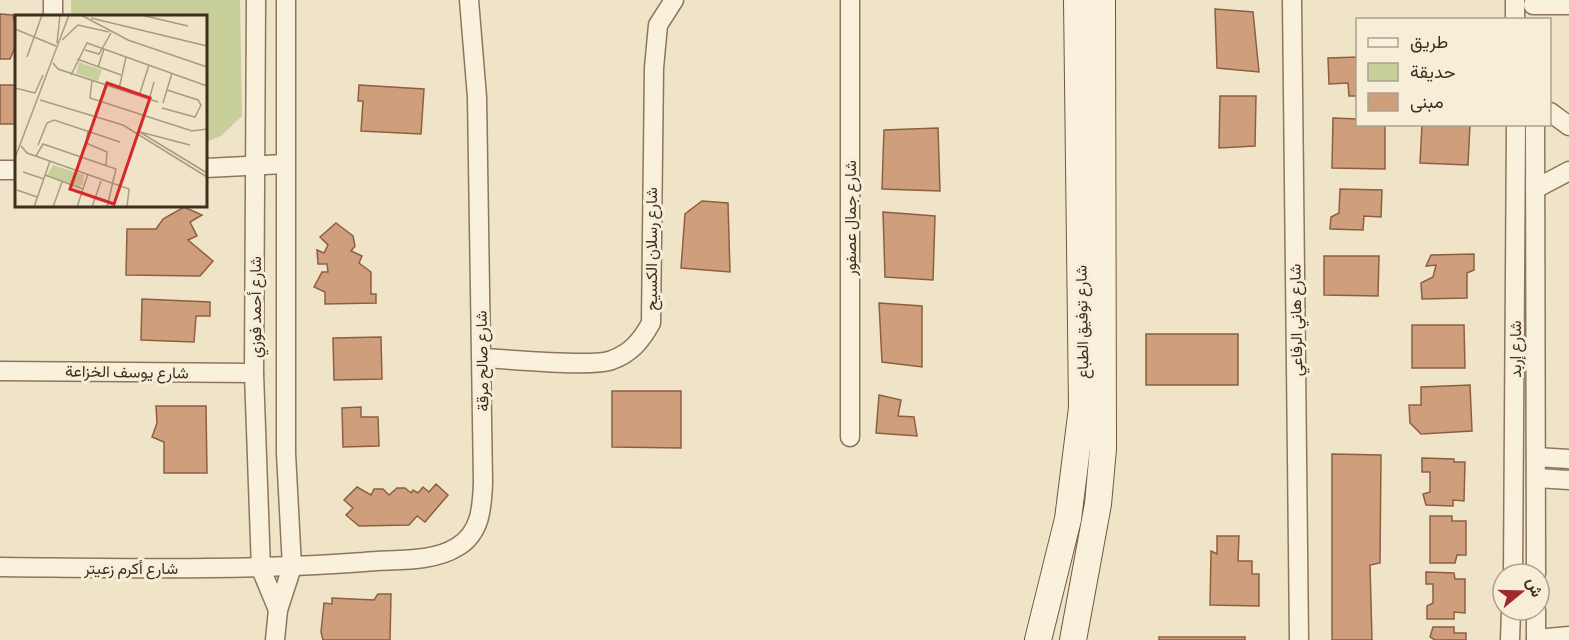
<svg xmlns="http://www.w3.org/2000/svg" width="1569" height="640" viewBox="0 0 1569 640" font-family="Bitter,Vazirmatn,serif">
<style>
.green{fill:#c9cf9b}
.building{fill:#cf9f7d;stroke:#8d5f41;stroke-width:1.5}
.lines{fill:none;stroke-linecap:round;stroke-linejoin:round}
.street-casing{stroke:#8d765c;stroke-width:21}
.secondary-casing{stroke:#6f573f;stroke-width:28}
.street{stroke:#faf1dc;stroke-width:18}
.secondary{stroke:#faf1dc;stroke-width:26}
.labels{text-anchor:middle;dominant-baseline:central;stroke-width:6;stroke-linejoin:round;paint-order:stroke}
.street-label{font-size:16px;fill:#3d2e20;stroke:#f7eed8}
.inset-road{fill:none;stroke:#a89b85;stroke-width:1.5}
.view{fill:#d62828;fill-opacity:0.15;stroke:#d62828;stroke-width:3}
.inset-edge{fill:none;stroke:#3d2e20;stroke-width:3}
</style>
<rect width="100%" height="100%" fill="#f0e4c8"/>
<path class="green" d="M 71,0 L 240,0 L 242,116 L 221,136 L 206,142 L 206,16 L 71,16 Z"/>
<g class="building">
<path d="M 1215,9 L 1253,12 L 1259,72 L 1217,68 Z"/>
<path d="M 0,14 L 13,15 L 16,29 L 16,45 L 10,59 L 0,59 Z"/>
<path d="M 1358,57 L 1358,96 L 1349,96 L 1348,83 L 1329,84 L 1328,58 Z"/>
<rect x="0" y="85" width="16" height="39"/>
<path d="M 359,85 L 424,89 L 421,134 L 361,131 L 363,101 L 358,101 Z"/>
<path d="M 1220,96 L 1256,96 L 1255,146 L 1219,148 Z"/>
<path d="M 1333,118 L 1358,119 L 1358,124 L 1385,124 L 1385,169 L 1332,168 Z"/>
<path d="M 1422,124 L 1470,124 L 1468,165 L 1420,163 Z"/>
<path d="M 938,128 L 940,191 L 882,189 L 884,130 Z"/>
<path d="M 1340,189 L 1382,190 L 1381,217 L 1364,216 L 1363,230 L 1330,229 L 1331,217 L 1339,213 Z"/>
<path d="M 702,201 L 728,203 L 730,272 L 681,268 L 685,214 Z"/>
<path d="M 184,207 L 202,215 L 190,222 L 197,236 L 188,240 L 213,261 L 200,276 L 126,275 L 127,229 L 156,229 L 163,219 Z"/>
<path d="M 883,212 L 935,216 L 933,280 L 885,277 Z"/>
<path d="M 336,223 L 353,236 L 355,246 L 351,251 L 362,256 L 359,263 L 371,272 L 371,294 L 376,294 L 376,303 L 325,304 L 325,292 L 314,287 L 322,272 L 328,272 L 327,264 L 318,264 L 317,250 L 324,253 L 328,245 L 320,237 Z"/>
<path d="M 1474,254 L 1474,270 L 1467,273 L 1467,298 L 1422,299 L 1421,283 L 1433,277 L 1436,265 L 1426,266 L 1431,255 Z"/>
<path d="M 1324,256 L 1379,256 L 1378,296 L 1324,295 Z"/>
<path d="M 142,299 L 210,302 L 210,316 L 196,316 L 194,342 L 141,340 Z"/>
<path d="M 879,303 L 922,306 L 922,367 L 882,362 Z"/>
<path d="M 1412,325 L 1464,325 L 1465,368 L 1412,368 Z"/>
<rect x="1146" y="334" width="92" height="51"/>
<path d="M 381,337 L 382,379 L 334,380 L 333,338 Z"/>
<path d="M 1470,385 L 1472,431 L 1421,434 L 1410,423 L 1409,405 L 1421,405 L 1421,387 Z"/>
<path d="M 612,391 L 681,391 L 681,448 L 612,447 Z"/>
<path d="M 879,395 L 901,400 L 898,416 L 914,417 L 917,436 L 876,433 Z"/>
<path d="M 156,406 L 206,406 L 207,473 L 164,473 L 164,442 L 152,437 L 157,423 Z"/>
<path d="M 361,407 L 361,417 L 378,417 L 379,446 L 343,447 L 342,408 Z"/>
<path d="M 1332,454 L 1381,455 L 1380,563 L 1370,565 L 1372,640 L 1332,640 Z"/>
<path d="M 1422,458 L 1454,459 L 1454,462 L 1465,462 L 1464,501 L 1453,500 L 1453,506 L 1426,505 L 1423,494 L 1430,492 L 1430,472 L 1422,472 Z"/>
<path d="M 436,484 L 448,495 L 425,522 L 417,516 L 409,525 L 359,526 L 346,515 L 353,508 L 344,500 L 357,487 L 371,495 L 374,489 L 383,489 L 389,495 L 397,488 L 405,488 L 411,493 L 413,490 L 418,493 L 423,487 L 429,492 Z"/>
<path d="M 1430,516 L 1452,516 L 1452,521 L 1466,521 L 1466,555 L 1457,555 L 1455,563 L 1430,563 Z"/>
<path d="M 1217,536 L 1239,536 L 1238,561 L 1252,561 L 1252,574 L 1259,574 L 1259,606 L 1210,605 L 1211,551 L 1217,554 Z"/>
<path d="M 1426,572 L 1454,573 L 1455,579 L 1465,579 L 1465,613 L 1454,612 L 1454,619 L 1427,619 L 1427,606 L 1433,603 L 1433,584 L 1426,584 Z"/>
<path d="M 378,594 L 391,594 L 390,640 L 323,640 L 321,632 L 324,603 L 332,604 L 332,598 L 374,600 Z"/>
<path d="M 1433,627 L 1454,627 L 1454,633 L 1466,633 L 1466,640 L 1435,640 L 1430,637 Z"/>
<rect x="1159" y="637" width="86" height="3"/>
</g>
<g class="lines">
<g class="street-casing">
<g id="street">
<path d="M 53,0 L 53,16"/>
<path d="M 256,0 L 254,373 L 261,569 L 278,610"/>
<path d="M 850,0 L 850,437"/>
<path d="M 1292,0 L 1299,640"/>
<path d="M 1515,0 L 1515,20"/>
<path d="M 1533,5 L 1569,5"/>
<path d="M 1550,112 L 1569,126"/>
<path d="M 1535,124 L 1536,574"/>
<path d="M 206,168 L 285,164"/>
<path d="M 0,170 L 16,170"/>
<path d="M 1535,189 L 1569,171"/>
<path d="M 482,358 C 509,359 592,368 612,360 C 631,353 641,341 651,323 L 654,68 L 658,25 L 674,0"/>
<path d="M 0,371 L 254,373"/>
<path d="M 1536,457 L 1569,459"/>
<path d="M 1537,478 L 1569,480"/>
<path d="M 0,567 C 122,568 242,571 364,562 C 392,559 432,563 457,547 C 481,533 482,507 483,483 L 477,97 L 469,0"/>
<path d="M 1513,574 L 1516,124"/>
<path d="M 1536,610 L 1536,640"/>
<path d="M 1536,639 L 1569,636"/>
<path d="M 275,640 L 278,610 L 292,567 L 286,453 L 286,0"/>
<path d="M 1510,640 L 1511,610"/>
</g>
</g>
<g class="secondary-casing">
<g id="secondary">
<path d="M 1038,640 L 1068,519 L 1082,408 L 1077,0"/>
<path d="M 1073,640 L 1098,504 L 1103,449 L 1102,0"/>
</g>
</g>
<use href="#street" class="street"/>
<use href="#secondary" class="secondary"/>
</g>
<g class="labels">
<g class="street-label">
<text transform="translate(850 218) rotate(-90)">شارع جمال عصفور</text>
<text transform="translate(651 249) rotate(-90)">شارع رسلان الكسيح</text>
<text transform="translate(255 307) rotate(-90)">شارع أحمد فوزي</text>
<text transform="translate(1296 320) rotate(-91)">شارع هاني الرفاعي</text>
<text transform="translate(1082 322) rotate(-91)">شارع توفيق الطباع</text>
<text transform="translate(1515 349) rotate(-90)">شارع إربد</text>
<text transform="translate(482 361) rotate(-91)">شارع صالح مرقة</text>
<text transform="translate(127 372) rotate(1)">شارع يوسف الخزاعة</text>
<text x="131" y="568">شارع أكرم زعيتر</text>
</g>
</g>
<g transform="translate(15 15)">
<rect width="192" height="192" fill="#f0e4c8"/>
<path d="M 64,47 L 87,55 L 83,66 L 61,58 ZM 38,150 L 69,160 L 68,170 L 64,172 L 32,160 Z" fill="#c9cf9b"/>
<path class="inset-road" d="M 66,0 L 113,25 L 192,52M 126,0 L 173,11M 76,3 L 192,31M 0,14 L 41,31M 47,25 L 63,10 L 94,17M 42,28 L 45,0M 70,35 L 84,39 L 96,18M 12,42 L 27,0M 62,44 L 106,60M 38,48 L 43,54 L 143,87M 83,52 L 89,34M 56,60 L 72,28 L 192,71M 77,65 L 75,83 L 177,116 L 192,114M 0,73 L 20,78M 104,74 L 111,42M 20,78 L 28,60M 124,81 L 134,50M 25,85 L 108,110 L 192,162M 134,85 L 139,67M 148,88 L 157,58M 147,93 L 180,102 L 186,90 L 183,85 L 152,75M 73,116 L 71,128 L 92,137 L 91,150M 123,116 L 192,158M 125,117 L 175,130M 23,130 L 32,108 L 39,105 L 105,127M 6,131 L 12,138 L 114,174 L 112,192M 21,141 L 28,129 L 101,154 L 92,192M 0,143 L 54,0M 8,157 L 29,164M 30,160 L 68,174M 2,175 L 22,182M 19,192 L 35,146M 38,192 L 47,167M 62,192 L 73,159M 77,192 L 86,166"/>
<path class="view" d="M 92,68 L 135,83 L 99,189 L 55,174 Z"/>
<rect width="192" height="192" class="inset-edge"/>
</g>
<rect x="1356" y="18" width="195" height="108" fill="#f7eed8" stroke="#ada18e" stroke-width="1.5"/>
<rect x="1368" y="38" width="30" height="9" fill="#faf1dc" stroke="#ada18e" stroke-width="1.5"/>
<text x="1410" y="48" font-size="18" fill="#3d2e20">طريق</text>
<rect x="1368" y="63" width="30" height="18" fill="#c9cf9b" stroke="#ada18e" stroke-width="1.5"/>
<text x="1410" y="78" font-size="18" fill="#3d2e20">حديقة</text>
<rect x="1368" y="93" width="30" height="18" fill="#cf9f7d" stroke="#ada18e" stroke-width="1.5"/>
<text x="1410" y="108" font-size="18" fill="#3d2e20">مبنى</text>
<g transform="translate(1521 592) rotate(71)"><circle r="28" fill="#f7eed8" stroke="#ada18e" stroke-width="1.5"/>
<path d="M0-4.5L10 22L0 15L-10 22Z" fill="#9e2a2b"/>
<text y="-9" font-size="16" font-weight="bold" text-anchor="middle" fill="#3d2e20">ش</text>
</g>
</svg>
